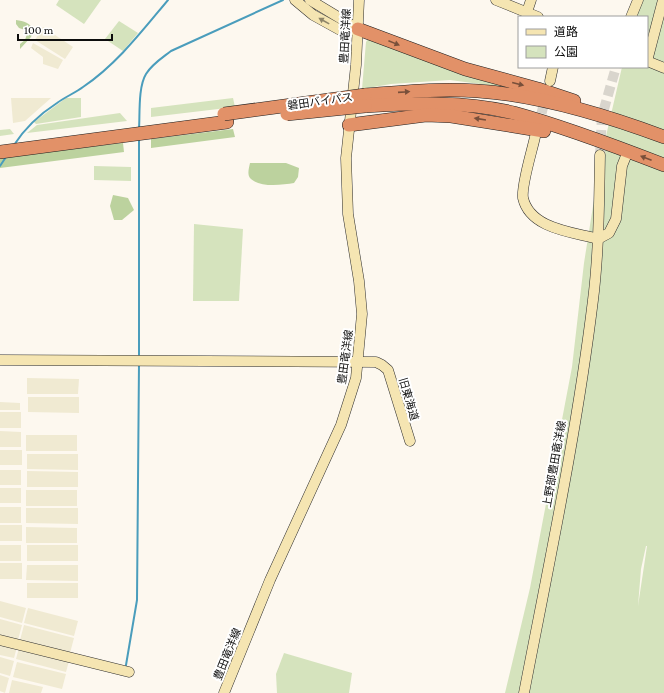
<svg xmlns="http://www.w3.org/2000/svg" width="664" height="693" viewBox="0 0 664 693" font-family="'Crimson Pro','Noto Sans JP',serif">
<style>
.farmland{fill:#f0ead2}
.green{fill:#d5e3bd;fill-rule:evenodd}
.forest{fill:#bcd29e}
.lines{fill:none;stroke-linecap:round;stroke-linejoin:round}
.stream{stroke:#4a9dbc;stroke-width:2}
.secondary-tunnel{stroke:#d9d5cd;stroke-width:10;stroke-dasharray:10 5;stroke-linecap:butt}
.secondary-casing{stroke:#2f2f2f;stroke-width:11}
.highway-casing{stroke:#1e1e1e;stroke-width:14}
.secondary{stroke:#f5e5b2;stroke-width:10}
.highway{stroke:#e29168;stroke-width:13}
.highway-bridge-casing{stroke:#1e1e1e;stroke-width:14;stroke-linecap:butt}
.highway-bridge{stroke:#e29168;stroke-width:13}
.oneway{fill:#8d8468}
.oneway2{fill:#784f3a}
.labels{text-anchor:middle;dominant-baseline:central;stroke-width:4;stroke-linejoin:round;paint-order:stroke}
.street-label{font-size:11px;fill:#0d0d0d;stroke:#fff}
</style>
<rect width="100%" height="100%" fill="#fdf8ef"/>
<g class="farmland">
<path d="M 43,27 L 73,47 L 65,59 L 35,40 Z"/>
<path d="M 33,43 L 63,60 L 58,69 L 43,64 L 43,57 L 31,48 Z"/>
<path d="M 11,98 L 51,98 L 25,121 L 13,123 Z"/>
<path d="M 27,378 L 79,379 L 78,394 L 27,394 Z"/>
<path d="M 28,397 L 79,397 L 79,413 L 28,412 Z"/>
<path d="M 0,402 L 20,403 L 20,410 L 0,410 Z"/>
<rect x="0" y="412" width="21" height="16"/>
<path d="M 0,431 L 21,432 L 21,447 L 0,447 Z"/>
<rect x="26" y="435" width="51" height="16"/>
<rect x="0" y="450" width="22" height="15"/>
<path d="M 27,454 L 78,454 L 78,470 L 27,469 Z"/>
<rect x="0" y="470" width="21" height="15"/>
<path d="M 27,471 L 78,472 L 78,487 L 27,487 Z"/>
<rect x="0" y="488" width="21" height="15"/>
<rect x="26" y="490" width="51" height="16"/>
<rect x="0" y="507" width="21" height="16"/>
<path d="M 26,508 L 78,508 L 78,524 L 26,523 Z"/>
<rect x="0" y="525" width="22" height="16"/>
<path d="M 26,527 L 77,528 L 77,543 L 26,543 Z"/>
<rect x="0" y="545" width="21" height="16"/>
<rect x="27" y="545" width="51" height="16"/>
<rect x="0" y="563" width="22" height="16"/>
<path d="M 27,565 L 78,565 L 78,581 L 26,580 Z"/>
<rect x="27" y="583" width="51" height="15"/>
<path d="M 0,601 L 26,608 L 22,623 L 0,617 Z"/>
<path d="M 28,608 L 78,621 L 74,636 L 24,623 Z"/>
<path d="M 0,619 L 22,625 L 18,640 L 0,635 Z"/>
<path d="M 24,625 L 74,638 L 70,653 L 20,640 Z"/>
<path d="M 0,639 L 18,643 L 14,658 L 0,655 Z"/>
<path d="M 20,644 L 70,657 L 66,672 L 16,659 Z"/>
<path d="M 0,657 L 14,661 L 10,676 L 0,673 Z"/>
<path d="M 17,662 L 66,674 L 62,689 L 13,677 Z"/>
<path d="M 0,675 L 9,678 L 5,693 L 0,691 Z"/>
<path d="M 12,680 L 43,687 L 41,693 L 9,693 Z"/>
</g>
<g class="green">
<path d="M 59,0 L 101,0 L 84,24 L 56,5 Z"/>
<path d="M 637,0 L 664,0 L 664,693 L 505,693 L 530,588 L 572,367 L 584,263 L 600,162 L 622,67 L 647,67 L 647,17 L 634,17 ZM 646,546 L 647,546 L 638,606 L 641,569 Z"/>
<path d="M 119,21 L 138,33 L 123,51 L 105,39 Z"/>
<path d="M 368,39 L 517,89 L 450,80 L 391,84 L 362,89 L 366,42 Z"/>
<path d="M 66,98 L 81,98 L 81,117 L 36,124 L 34,122 Z"/>
<path d="M 233,98 L 235,107 L 151,117 L 151,108 Z"/>
<path d="M 120,113 L 127,121 L 27,133 L 37,125 Z"/>
<path d="M 10,129 L 14,134 L 0,136 L 0,130 Z"/>
<path d="M 94,166 L 131,167 L 131,181 L 94,180 Z"/>
<path d="M 194,224 L 243,229 L 239,301 L 193,301 Z"/>
<path d="M 284,653 L 352,673 L 349,693 L 277,693 L 276,674 Z"/>
</g>
<g class="forest">
<path d="M 16,20 C 24,21 30,23 34,30 L 31,37 L 20,49 L 20,44 L 25,40 L 28,31 L 19,28 L 16,24 Z"/>
<path d="M 233,129 L 235,137 L 151,148 L 151,139 Z"/>
<path d="M 123,143 L 124,152 L 0,168 L 0,157 Z"/>
<path d="M 250,163 L 286,163 L 299,168 L 298,177 L 294,183 C 282,185 259,188 250,178 C 247,174 249,168 250,163 Z"/>
<path d="M 113,195 L 128,198 L 134,210 L 122,220 L 114,220 L 110,206 Z"/>
</g>
<g class="lines">
<g class="stream">
<path d="M 139,129 C 140,114 138,87 146,74 C 152,64 162,58 171,51 L 283,0"/>
<path d="M 139,138 L 139,357"/>
<path d="M 14,145 C 25,128 40,114 57,103 C 65,97 75,93 83,87 C 117,64 142,31 168,0"/>
<path d="M 0,166 L 6,157"/>
<path d="M 126,665 L 137,600 L 139,363"/>
</g>
<g class="secondary-tunnel">
<path d="M 538,128 L 546,95"/>
<path d="M 600,155 L 602,116 L 616,67"/>
</g>
<g class="secondary-casing">
<g id="secondary">
<path d="M 295,0 L 313,15 L 342,31 L 358,29"/>
<path d="M 310,0 L 358,29"/>
<path d="M 496,0 L 538,17"/>
<path d="M 527,12 L 531,0"/>
<path d="M 631,17 L 638,0"/>
<path d="M 647,61 L 663,0"/>
<path d="M 647,61 L 664,68"/>
<path d="M 550,81 L 553,67"/>
<path d="M 535,137 C 532,151 521,186 523,198 C 530,229 573,232 598,239 L 609,233 L 616,219 L 622,166 L 628,151"/>
<path d="M 0,360 L 376,362 L 382,365 L 388,370 L 410,441"/>
<path d="M 0,640 L 129,672"/>
<path d="M 224,693 L 270,580 L 341,425 L 356,378 L 362,314 L 359,281 L 348,214 L 346,158 L 356,65 L 359,0"/>
<path d="M 524,693 C 549,563 577,432 593,300 C 599,252 599,203 600,155"/>
</g>
</g>
<g class="highway-casing">
<g id="highway">
<path d="M 358,29 L 465,69 L 538,89 L 574,101"/>
<path d="M 365,95 C 403,92 440,88 478,91 C 540,95 605,115 664,137"/>
<path d="M 365,106 C 413,103 466,101 514,113 C 565,127 615,146 664,165"/>
<path d="M 349,125 L 426,115 L 451,116 L 544,131"/>
<path d="M 0,152 L 227,122"/>
</g>
</g>
<use href="#secondary" class="secondary"/>
<use href="#highway" class="highway"/>
<g class="highway-bridge-casing">
<g id="highway-bridge">
<path d="M 224,114 L 365,95"/>
<path d="M 287,114 L 365,106"/>
</g>
</g>
<use href="#highway-bridge" class="highway-bridge"/>
</g>
<defs><path id="oneway-solid" d="M-6-.8H1V-3.2L6.5 0L1 3.2V.8H-6Z"/></defs>
<use class="oneway" href="#oneway-solid" transform="translate(324 21) rotate(-151)"/>
<g class="oneway2">
<use href="#oneway-solid" transform="translate(394 43) rotate(22)"/>
<use href="#oneway-solid" transform="translate(518 84) rotate(14)"/>
<use href="#oneway-solid" transform="translate(404 92) rotate(-4)"/>
<use href="#oneway-solid" transform="translate(480 119) rotate(-171)"/>
<use href="#oneway-solid" transform="translate(646 158) rotate(-159)"/>
</g>
<g class="labels">
<g class="street-label">
<text transform="translate(345 36) rotate(-87)">豊田竜洋線</text>
<text transform="translate(320 101) rotate(-8)">磐田バイパス</text>
<text transform="translate(345 357) rotate(-82)">豊田竜洋線</text>
<text transform="translate(409 399) rotate(74)">旧東海道</text>
<text transform="translate(554 464) rotate(-80)">上野部豊田竜洋線</text>
<text transform="translate(227 654) rotate(-68)">豊田竜洋線</text>
</g>
</g>
<rect x="518" y="16" width="130" height="52" fill="#ffffff" stroke="#9e9e9e"/>
<rect x="526" y="29" width="20" height="6" fill="#f5e5b2" stroke="#9e9e9e"/>
<text x="554" y="36" font-size="12" fill="#0d0d0d">道路</text>
<rect x="526" y="46" width="20" height="12" fill="#d5e3bd" stroke="#9e9e9e"/>
<text x="554" y="56" font-size="12" fill="#0d0d0d">公園</text>
<path d="M18 34v6h94v-6" fill="none" stroke="#0d0d0d" stroke-width="2"/>
<text x="24" y="34" font-size="12" fill="#0d0d0d" stroke="#ffffff" stroke-width="3" paint-order="stroke">100 m</text>
</svg>
